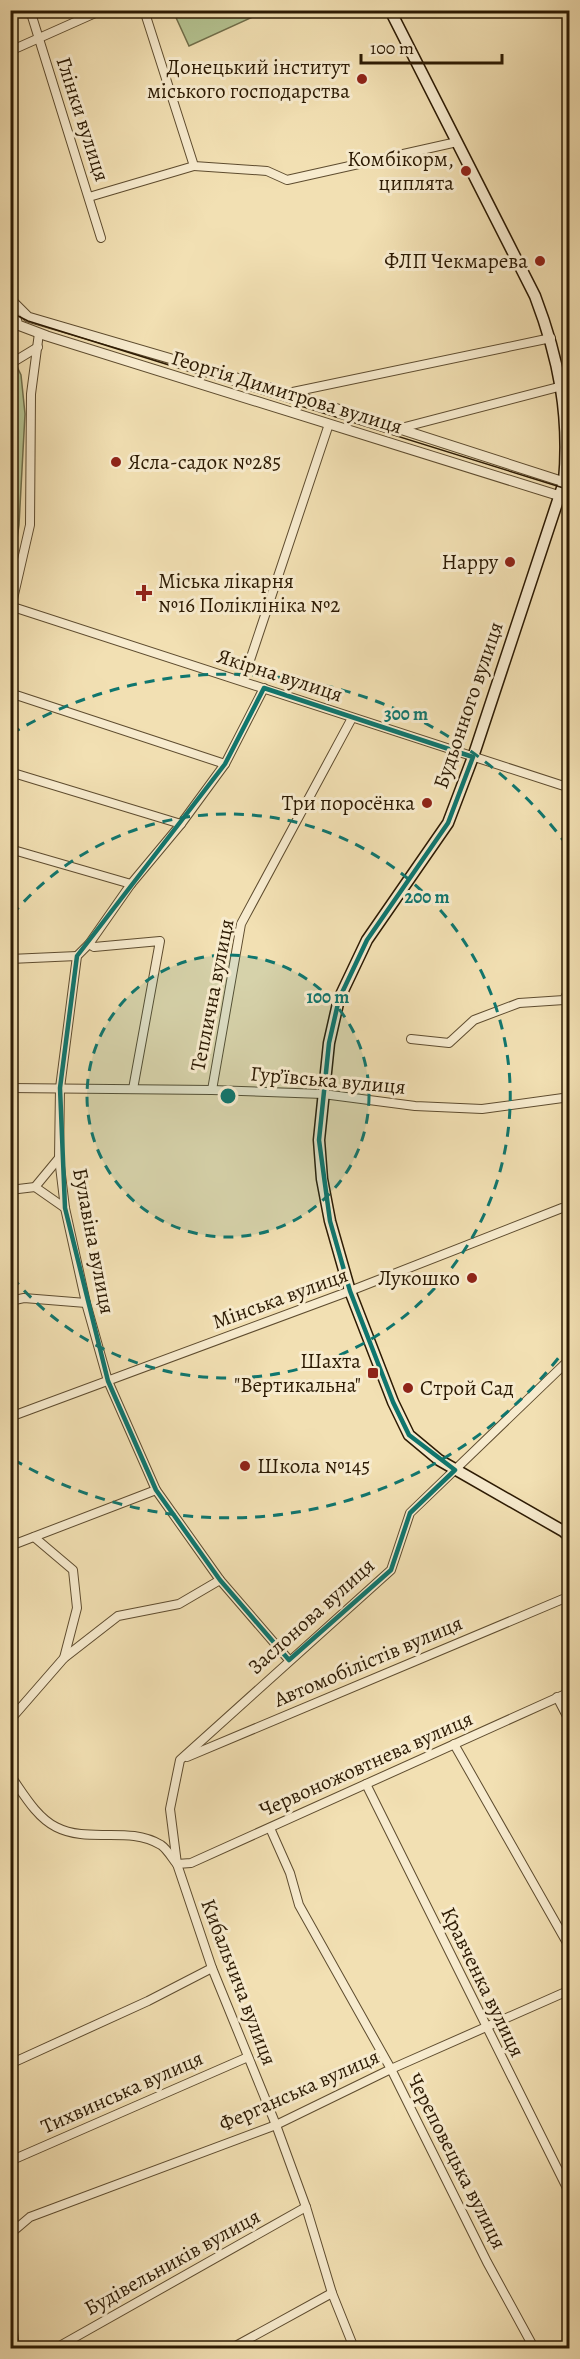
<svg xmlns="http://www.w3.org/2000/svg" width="580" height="2359" viewBox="0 0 580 2359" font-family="Alegreya,serif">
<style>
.green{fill:#b4c391;stroke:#706e4a;stroke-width:1.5}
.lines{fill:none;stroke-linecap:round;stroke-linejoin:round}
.minor-casing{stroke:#5e4c2f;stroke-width:10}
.tertiary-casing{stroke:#5e4c2f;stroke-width:11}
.secondary-casing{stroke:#2c1a03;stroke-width:13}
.minor{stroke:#f7ebce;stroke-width:8}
.tertiary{stroke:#f7ebce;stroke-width:9}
.secondary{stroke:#f7ebce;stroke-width:10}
.tram{stroke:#2c1a03;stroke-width:1.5}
.marked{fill:none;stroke:#0f766e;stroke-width:4.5;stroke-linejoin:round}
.ring{fill:none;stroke:#0f766e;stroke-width:3;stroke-dasharray:10 8}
.poi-dot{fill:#8f2418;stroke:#f7ebce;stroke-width:2}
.labels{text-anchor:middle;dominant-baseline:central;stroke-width:6;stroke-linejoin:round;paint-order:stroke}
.poi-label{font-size:21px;fill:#2c1a03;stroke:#f7ebce;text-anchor:end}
.street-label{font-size:21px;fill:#2c1a03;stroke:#f7ebce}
.centre{fill:#0f766e;stroke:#f7ebce;stroke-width:3}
.ring-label{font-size:18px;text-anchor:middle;font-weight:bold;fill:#0f766e;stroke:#f7ebce;stroke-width:6;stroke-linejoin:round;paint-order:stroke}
</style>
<rect width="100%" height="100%" fill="#f2e0b3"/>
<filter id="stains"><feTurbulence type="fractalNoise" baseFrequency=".00333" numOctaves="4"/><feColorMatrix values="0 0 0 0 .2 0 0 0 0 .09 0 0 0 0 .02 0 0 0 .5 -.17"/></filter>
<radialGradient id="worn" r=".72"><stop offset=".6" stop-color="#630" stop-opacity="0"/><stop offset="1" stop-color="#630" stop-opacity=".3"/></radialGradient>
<g class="green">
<path d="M 173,11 L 252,11 L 255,16 L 189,46 Z"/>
<path d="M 11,354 L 21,375 L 25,414 L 19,525 L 11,581 Z"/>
</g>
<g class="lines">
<g class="minor-casing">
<g id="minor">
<path d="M 30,10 L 101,238"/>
<path d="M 144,10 L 194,166 L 267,171 L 287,180 L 457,142"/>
<path d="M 10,51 L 102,10"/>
<path d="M 89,197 L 194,166"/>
<path d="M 10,364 L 38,347"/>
<path d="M 288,393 L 551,338"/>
<path d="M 401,428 L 570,384"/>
<path d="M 560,496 L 570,499"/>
<path d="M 13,607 L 570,788"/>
<path d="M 10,612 L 30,525 L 31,394 L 39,333"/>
<path d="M 243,681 L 329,424"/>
<path d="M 264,688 L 225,764 L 181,824 L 131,884 L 89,944 L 77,956 L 60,1088 L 59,1158 L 65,1208 L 86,1303 L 108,1381 L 156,1490 L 220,1580 L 289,1660"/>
<path d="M 10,693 L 225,764"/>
<path d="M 10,772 L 181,824"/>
<path d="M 10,849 L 131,884"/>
<path d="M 89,944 L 94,947 L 160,941 L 133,1089"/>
<path d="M 10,959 L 77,956"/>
<path d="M 411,1039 L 449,1043 L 474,1020 L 519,1003 L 564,1000 L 570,987"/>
<path d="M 10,1088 L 212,1090 L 323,1094 L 415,1106 L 482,1109 L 570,1097"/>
<path d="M 212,1090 L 241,924 L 352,718"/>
<path d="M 35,1187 L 65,1208"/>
<path d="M 10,1190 L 35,1187 L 59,1158"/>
<path d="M 10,1301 L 24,1298 L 86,1303"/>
<path d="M 10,1417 L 350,1291 L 562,1208"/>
<path d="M 34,1537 L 73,1570 L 77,1608 L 64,1658"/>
<path d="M 10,1546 L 156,1490"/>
<path d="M 557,1697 L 570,1722"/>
<path d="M 10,1720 L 64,1658 L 118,1616 L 179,1604 L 220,1580"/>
<path d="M 454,1744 L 570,1948"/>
<path d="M 187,1757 L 570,1596"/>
<path d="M 10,1775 C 23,1793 36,1817 56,1827 C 89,1844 128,1825 161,1845 C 167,1849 172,1858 176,1863"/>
<path d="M 366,1784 L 570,2194"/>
<path d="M 270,1828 L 290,1873 L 299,1905 L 391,2069 L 487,2262 L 534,2348"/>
<path d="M 177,1864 L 191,1863 L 570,1692"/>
<path d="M 10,2064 L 148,2001 L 212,1968"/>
<path d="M 10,2161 L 248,2057"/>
<path d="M 10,2234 L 30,2217 L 276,2125 L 391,2069 L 570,1990"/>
<path d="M 10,2309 L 15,2348"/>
<path d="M 56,2348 L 306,2207"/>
<path d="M 232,2348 L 332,2293"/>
<path d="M 354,2348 L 332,2293 L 306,2207 L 276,2125 L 212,1968 L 177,1864 L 170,1809 L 180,1760 L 391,1570 L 410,1513 L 570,1359"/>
</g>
</g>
<g class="tertiary-casing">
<g id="tertiary">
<path d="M 10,299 L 18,325 L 47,336 L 560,496"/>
<path d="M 13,302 L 28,317 L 288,393 L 564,482"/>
</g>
</g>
<g class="secondary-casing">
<path id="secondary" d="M 390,10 L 535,296 C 559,359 570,415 564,482 L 473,757 L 448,823 L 367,940 L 339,999 L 329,1043 L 319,1140 L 322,1179 L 330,1221 L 350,1291 L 393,1402 L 409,1435 L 439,1460 L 563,1531 L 570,1537"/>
</g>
<use href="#minor" class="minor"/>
<use href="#tertiary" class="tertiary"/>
<use href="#secondary" class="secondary"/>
<path class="tram" d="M 10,312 L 28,321 L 570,490"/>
</g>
<path class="marked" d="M 264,688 L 473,757 L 448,823 L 367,940 L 339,999 L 329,1043 L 319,1140 L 330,1221 L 350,1291 L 393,1402 L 409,1435 L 455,1470 L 410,1513 L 391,1570 L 289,1660 L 220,1580 L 156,1490 L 108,1381 L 65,1208 L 60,1088 L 77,956 L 225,764 Z"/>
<circle cx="228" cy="1096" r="141" fill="#0f766e" fill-opacity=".12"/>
<g class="ring">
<circle cx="228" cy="1096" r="141"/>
<path d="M12 915A282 282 0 1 1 12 1277"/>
<path d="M569 1344A422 422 0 0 1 11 1458M11 734A422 422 0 0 1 569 848"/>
</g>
<g class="poi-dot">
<circle cx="362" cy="79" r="6"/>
<circle cx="466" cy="171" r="6"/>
<circle cx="540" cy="261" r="6"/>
<circle cx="116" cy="462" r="6"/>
<circle cx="510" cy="562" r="6"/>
<path d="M141 584h6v6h6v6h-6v6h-6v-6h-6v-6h6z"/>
<circle cx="427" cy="803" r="6"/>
<circle cx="472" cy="1278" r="6"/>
<rect x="367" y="1367" width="12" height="12" rx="3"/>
<circle cx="408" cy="1388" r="6"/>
<circle cx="245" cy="1466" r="6"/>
</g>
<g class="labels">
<g class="poi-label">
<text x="350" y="67">Донецький інститут<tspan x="350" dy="24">міського господарства</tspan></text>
<text x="454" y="159">Комбікорм,<tspan x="454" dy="24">циплята</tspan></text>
<text x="528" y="261">ФЛП Чекмарева</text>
<text x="128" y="462" text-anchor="start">Ясла-садок №285</text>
<text x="498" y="562">Happy</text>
<text x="158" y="581" text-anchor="start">Міська лікарня<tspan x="158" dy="24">№16 Поліклініка №2</tspan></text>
<text x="415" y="803">Три поросёнка</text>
<text x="460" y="1278">Лукошко</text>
<text x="361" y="1361">Шахта<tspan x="361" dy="24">"Вертикальна"</tspan></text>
<text x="420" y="1388" text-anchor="start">Строй Сад</text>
<text x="257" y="1466" text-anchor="start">Школа №145</text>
</g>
<g class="street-label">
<text transform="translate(83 119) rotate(72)">Глінки вулиця</text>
<text transform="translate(287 392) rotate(17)">Георгія Димитрова вулиця</text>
<text transform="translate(280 675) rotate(18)">Якірна вулиця</text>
<text transform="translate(468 705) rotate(-71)">Будьонного вулиця</text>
<text transform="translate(212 995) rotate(-79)">Теплична вулиця</text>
<text transform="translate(328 1080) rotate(5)">Гур’ївська вулиця</text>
<text transform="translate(94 1241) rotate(79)">Булавіна вулиця</text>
<text transform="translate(280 1298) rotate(-20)">Мінська вулиця</text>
<text transform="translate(311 1616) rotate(-42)">Заслонова вулиця</text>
<text transform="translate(368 1661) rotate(-23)">Автомобілістів вулиця</text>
<text transform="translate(366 1764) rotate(-24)">Червоножовтнева вулиця</text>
<text transform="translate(239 1982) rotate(69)">Кибальчича вулиця</text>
<text transform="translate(483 1982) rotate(64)">Кравченка вулиця</text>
<text transform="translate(299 2090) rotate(-24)">Ферганська вулиця</text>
<text transform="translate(122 2092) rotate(-24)">Тихвинська вулиця</text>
<text transform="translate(457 2161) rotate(63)">Череповецька вулиця</text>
<text transform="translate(172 2262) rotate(-29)">Будівельників вулиця</text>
</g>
</g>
<circle cx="228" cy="1096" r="9" class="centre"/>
<g class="ring-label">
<text x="406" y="720">300 m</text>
<text x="427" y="903">200 m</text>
<text x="328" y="1003">100 m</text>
</g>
<rect width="580" height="2359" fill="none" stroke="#f2e0b3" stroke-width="36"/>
<rect x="12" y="12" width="556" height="2335" fill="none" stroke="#2c1a03" stroke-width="3"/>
<rect x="18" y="18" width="544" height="2323" fill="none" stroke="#2c1a03" stroke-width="1.5"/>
<path d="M361 54v9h141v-9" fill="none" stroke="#2c1a03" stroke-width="3"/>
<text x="370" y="54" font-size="18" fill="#2c1a03" stroke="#f7ebce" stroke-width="4.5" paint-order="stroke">100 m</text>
<rect width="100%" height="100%" filter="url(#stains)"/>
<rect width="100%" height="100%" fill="url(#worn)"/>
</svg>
